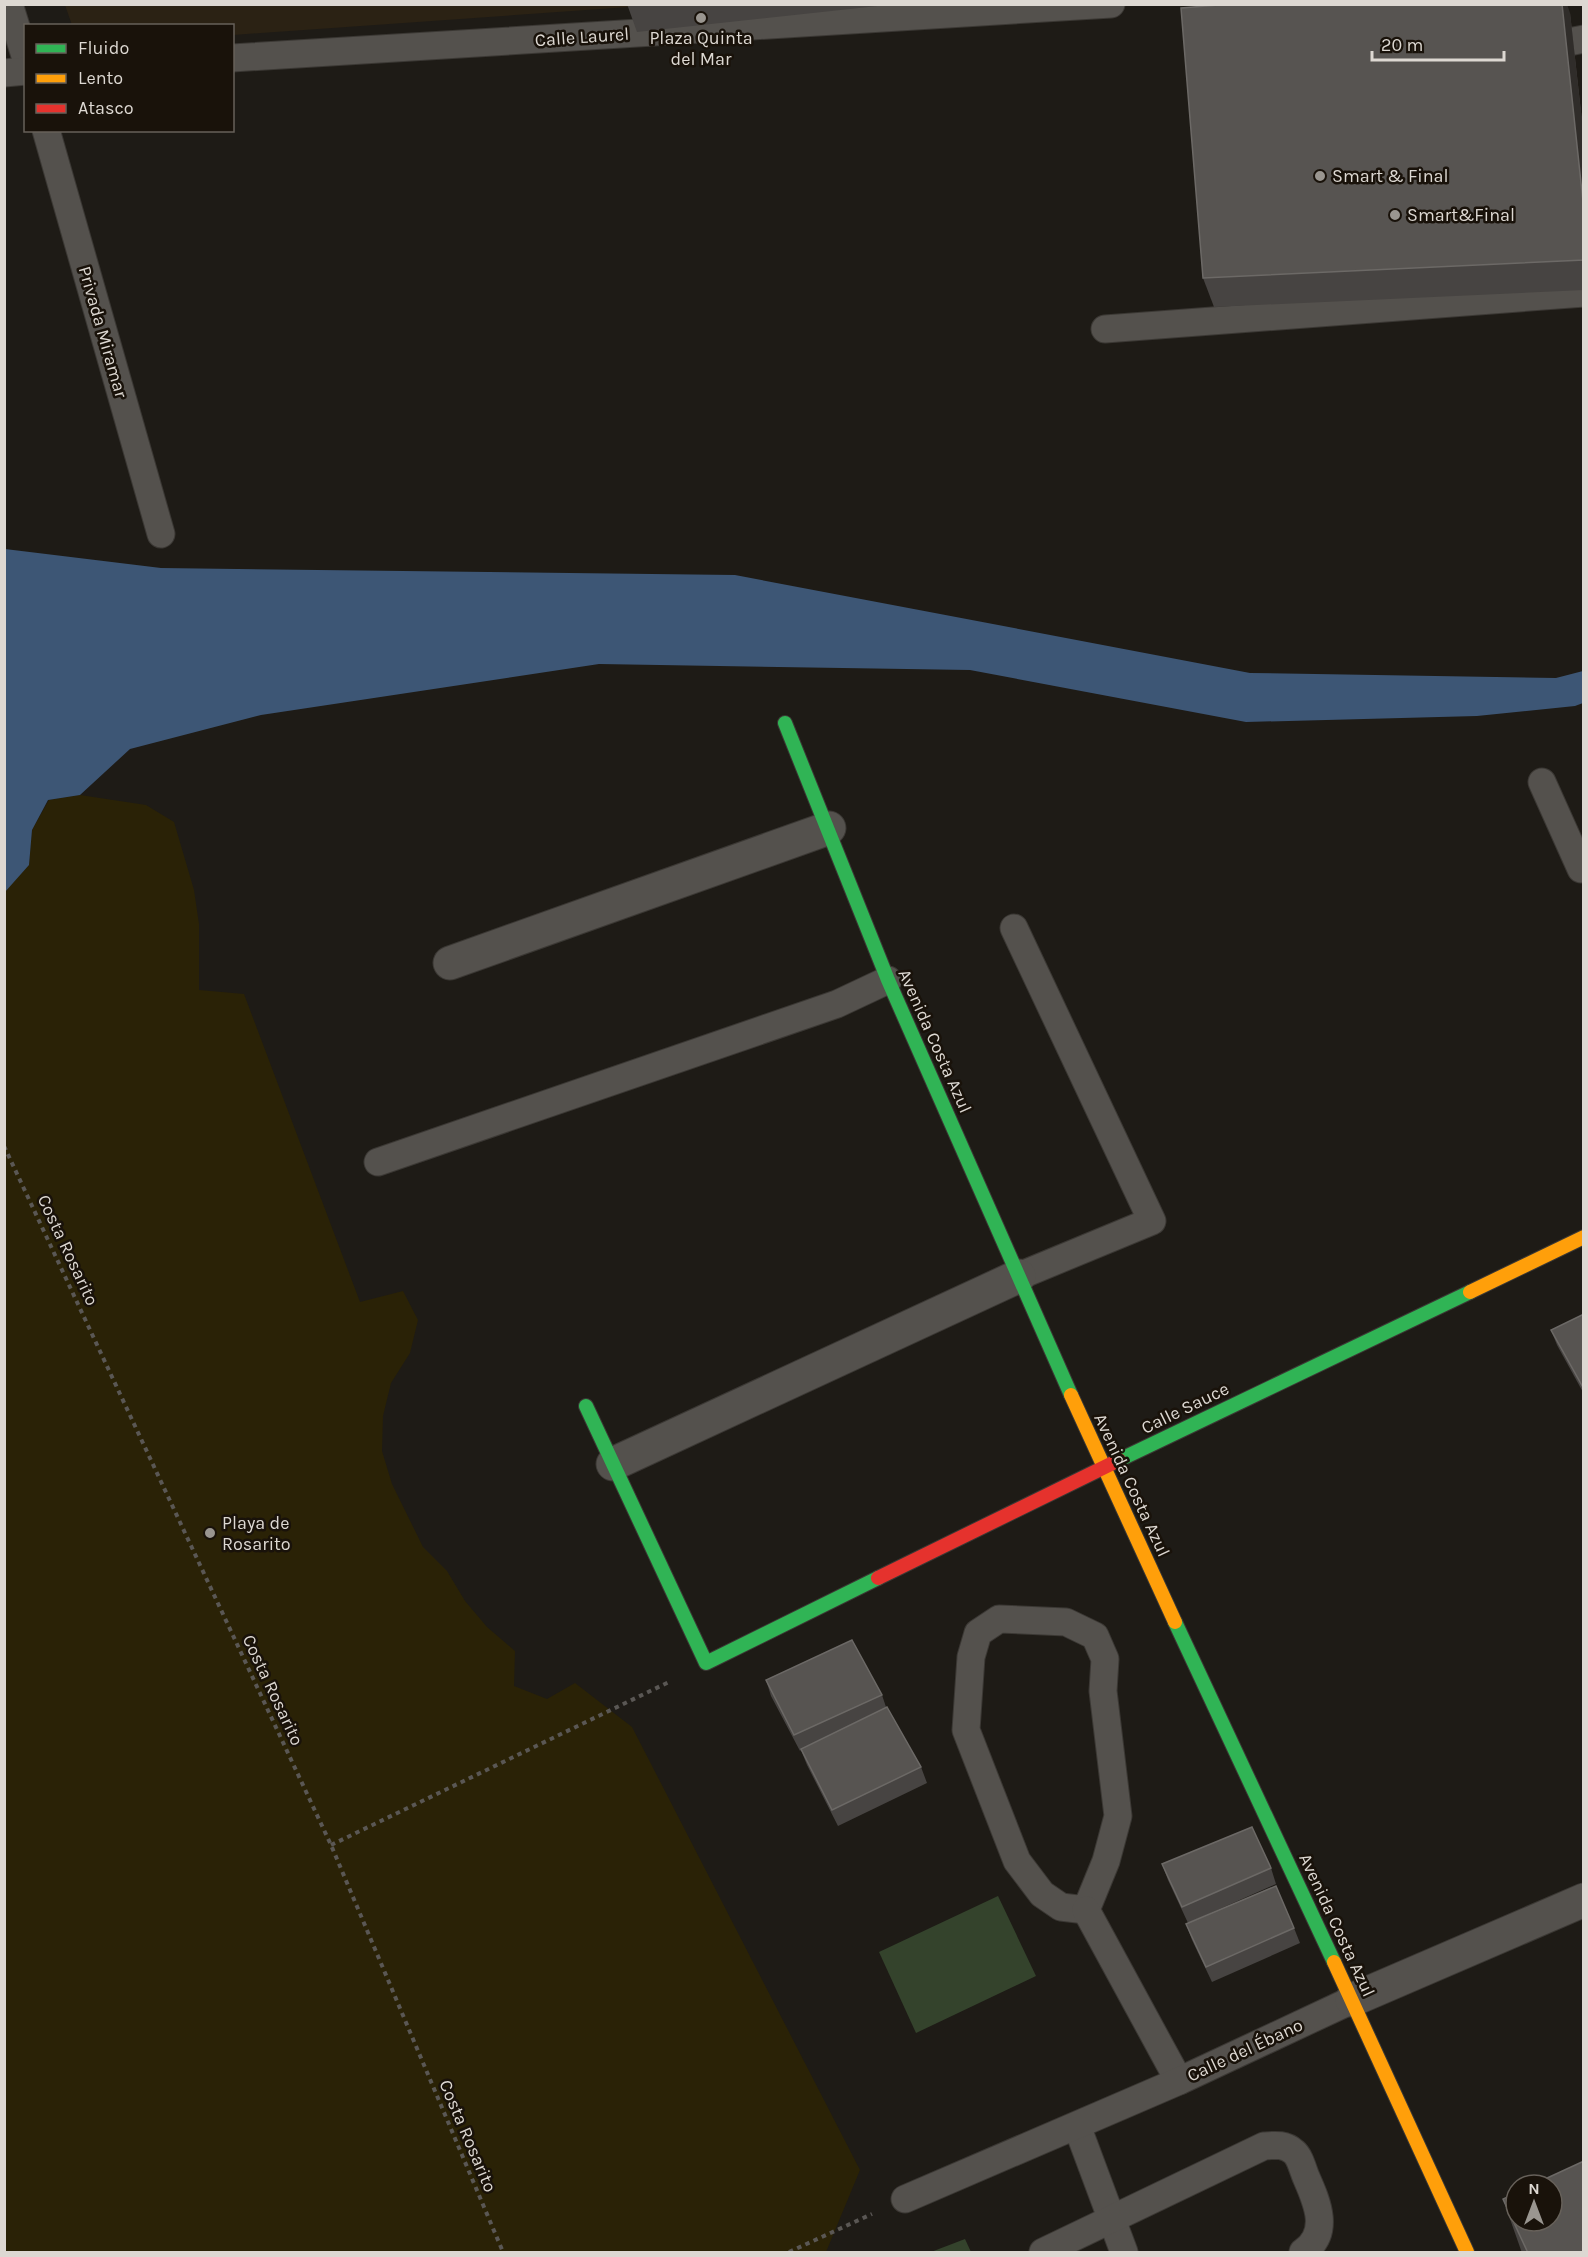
<svg xmlns="http://www.w3.org/2000/svg" width="1588" height="2257" viewBox="0 0 1588 2257" font-family="Karla,sans-serif">
<style>
.built{fill:#2b2214}
.green{fill:#34432c}
.sand{fill:#2a2206}
.water{fill:#3d5675}
.lines{fill:none;stroke-linecap:round;stroke-linejoin:round}
.lane-casing{stroke:#3b3834;stroke-width:29}
.street-casing{stroke:#3b3834;stroke-width:35}
.fast-casing{stroke:#3b3834;stroke-width:16}
.slow-casing{stroke:#3b3834;stroke-width:16}
.jam-casing{stroke:#3b3834;stroke-width:16}
.path{stroke:#5a5754;stroke-width:4;stroke-dasharray:4.5 4.5;stroke-linecap:butt}
.lane{stroke:#54514d;stroke-width:27}
.street{stroke:#54514d;stroke-width:33}
.fast{stroke:#30b455;stroke-width:14}
.slow{stroke:#ff9f0a;stroke-width:14}
.jam{stroke:#e5322d;stroke-width:14}
.wall{fill:#474442}
.shaded-wall{fill:#302d2a}
.building{fill:#575451;stroke:#6c6966;stroke-width:1.5}
.poi-dot{fill:#9a9690;stroke:#19120a;stroke-width:2}
.labels{text-anchor:middle;dominant-baseline:central;stroke-width:5;stroke-linejoin:round;paint-order:stroke}
.street-label{font-size:18px;fill:#ddd8d2;stroke:#19120a}
.poi-label{font-size:18px;fill:#ddd8d2;stroke:#19120a;text-anchor:start}
</style>
<rect width="100%" height="100%" fill="#1e1b16"/>
<path class="built" d="M 65,5 L 657,5 L 233,35 L 232,26 L 72,25 Z"/>
<g class="green">
<path d="M 998,1896 L 1036,1976 L 916,2033 L 879,1952 Z"/>
<path d="M 965,2239 L 971,2252 L 931,2252 Z"/>
</g>
<path class="sand" d="M 80,795 L 146,805 L 174,822 L 194,890 L 199,924 L 199,990 L 244,994 L 360,1302 L 403,1291 L 418,1320 L 410,1353 L 391,1383 L 383,1416 L 382,1451 L 392,1484 L 423,1547 L 447,1571 L 465,1601 L 487,1627 L 515,1651 L 514,1686 L 547,1699 L 575,1683 L 632,1727 L 860,2170 L 826,2252 L 5,2252 L 4,892 L 29,865 L 32,830 L 49,800 Z"/>
<path class="water" d="M 5,549 L 161,568 L 735,575 L 1250,673 L 1556,678 L 1583,671 L 1583,703 L 1575,706 L 1477,716 L 1246,722 L 970,670 L 599,664 L 261,715 L 130,749 L 80,795 L 48,800 L 32,830 L 29,865 L 5,892 Z"/>
<g class="lines">
<g class="lane-casing">
<g id="lane">
<path d="M 9,4 L 26,59"/>
<path d="M 1538,48 L 1584,39"/>
<path d="M 232,58 L 1111,4"/>
<path d="M 4,73 L 26,71"/>
<path d="M 46,130 L 161,534"/>
<path d="M 1105,329 L 1584,293"/>
<path d="M 1542,782 L 1581,869 L 1584,868"/>
<path d="M 1014,928 L 1152,1221 L 1019,1276"/>
<path d="M 378,1162 L 837,1004 L 888,980"/>
<path d="M 999,1619 L 1066,1622 L 1095,1636 L 1105,1659 L 1103,1691 L 1118,1816 L 1106,1861 L 1086,1910 L 1061,1907 L 1042,1894 L 1017,1861 L 966,1730 L 971,1657 L 978,1633 Z"/>
<path d="M 1086,1910 L 1179,2081"/>
<path d="M 1077,2126 L 1124,2252"/>
<path d="M 905,2199 L 1179,2081 L 1352,2000"/>
<path d="M 1043,2252 L 1264,2146 C 1276,2145 1285,2144 1294,2152 C 1300,2157 1303,2170 1306,2177 C 1317,2202 1331,2233 1303,2252"/>
</g>
</g>
<g class="street-casing">
<g id="street">
<path d="M 450,963 L 829,828"/>
<path d="M 613,1464 L 1019,1276"/>
<path d="M 1352,2000 L 1584,1900"/>
</g>
</g>
<g class="fast-casing">
<g id="fast">
<path d="M 785,723 L 888,980 L 1071,1395"/>
<path d="M 586,1406 L 706,1663 L 878,1578"/>
<path d="M 1119,1460 L 1470,1292"/>
<path d="M 1175,1622 L 1334,1962"/>
</g>
</g>
<g class="slow-casing">
<g id="slow">
<path d="M 1470,1292 L 1584,1237"/>
<path d="M 1071,1395 L 1175,1622"/>
<path d="M 1334,1962 L 1467,2252"/>
</g>
</g>
<g class="jam-casing">
<path id="jam" d="M 878,1578 L 1119,1460"/>
</g>
<g class="path">
<path d="M 4,1146 L 331,1845 L 503,2252"/>
<path d="M 331,1845 L 671,1681"/>
<path d="M 789,2252 L 872,2214"/>
</g>
<use href="#lane" class="lane"/>
<use href="#street" class="street"/>
<use href="#fast" class="fast"/>
<use href="#slow" class="slow"/>
<use href="#jam" class="jam"/>
</g>
<g class="wall">
<path d="M 627,4 L 896,4 L 637,32 Z"/>
<path d="M 1570,13 L 1584,139 L 1584,290 L 1214,307 L 1203,278 Z"/>
<path d="M 1584,1314 L 1584,1394 L 1557,1345 L 1551,1330 Z"/>
<path d="M 766,1680 L 882,1695 L 886,1707 L 921,1767 L 927,1783 L 838,1826 L 807,1765 L 801,1750 L 800,1751 L 771,1696 Z"/>
<path d="M 1162,1864 L 1271,1868 L 1276,1884 L 1188,1923 L 1168,1880 Z"/>
<path d="M 1186,1924 L 1294,1928 L 1300,1943 L 1212,1982 L 1192,1940 Z"/>
<path d="M 1503,2199 L 1584,2253 L 1522,2253 Z"/>
</g>
<path class="shaded-wall" d="M 1562,4 L 1567,4 L 1570,13 L 1584,139 L 1584,211 Z"/>
<g class="building">
<path d="M 1231,4 L 1562,4 L 1584,211 L 1584,260 L 1203,278 L 1181,8 Z"/>
<path d="M 1584,1314 L 1584,1389 L 1551,1330 Z"/>
<path d="M 852,1640 L 882,1695 L 794,1735 L 766,1680 Z"/>
<path d="M 887,1707 L 921,1767 L 832,1810 L 801,1749 Z"/>
<path d="M 1252,1827 L 1271,1868 L 1182,1907 L 1162,1864 Z"/>
<path d="M 1276,1886 L 1294,1928 L 1206,1967 L 1186,1924 Z"/>
<path d="M 1584,2161 L 1584,2253 L 1528,2253 L 1503,2199 L 1516,2193 L 1516,2221 L 1552,2221 L 1552,2185 L 1532,2185 Z"/>
</g>
<g class="poi-dot">
<circle cx="701" cy="18" r="6"/>
<circle cx="1320" cy="176" r="6"/>
<circle cx="1395" cy="215" r="6"/>
<circle cx="210" cy="1533" r="6"/>
</g>
<g class="labels">
<g class="street-label">
<text transform="translate(582 37) rotate(-4)">Calle Laurel</text>
<text transform="translate(103 332) rotate(74)">Privada Miramar</text>
<text transform="translate(935 1041) rotate(66)">Avenida Costa Azul</text>
<text transform="translate(68 1250) rotate(65)">Costa Rosarito</text>
<text transform="translate(1185 1408) rotate(-26)">Calle Sauce</text>
<text transform="translate(1132 1485) rotate(65)">Avenida Costa Azul</text>
<text transform="translate(273 1690) rotate(65)">Costa Rosarito</text>
<text transform="translate(1337 1925) rotate(65)">Avenida Costa Azul</text>
<text transform="translate(1245 2050) rotate(-25)">Calle del Ébano</text>
<text transform="translate(468 2136) rotate(67)">Costa Rosarito</text>
</g>
<g class="poi-label">
<text x="701" y="38" text-anchor="middle">Plaza Quinta<tspan x="701" dy="21">del Mar</tspan></text>
<text x="1332" y="176">Smart &amp; Final</text>
<text x="1407" y="215">Smart&amp;Final</text>
<text x="222" y="1523">Playa de<tspan x="222" dy="21">Rosarito</tspan></text>
</g>
</g>
<rect width="1588" height="2257" fill="none" stroke="#ddd8d2" stroke-width="12"/>
<rect x="24" y="24" width="210" height="108" fill="#19120a" stroke="#67615a" stroke-width="1.5"/>
<rect x="36" y="44" width="30" height="9" fill="#30b455" stroke="#67615a" stroke-width="1.5"/>
<text x="78" y="54" font-size="18" fill="#ddd8d2">Fluido</text>
<rect x="36" y="74" width="30" height="9" fill="#ff9f0a" stroke="#67615a" stroke-width="1.5"/>
<text x="78" y="84" font-size="18" fill="#ddd8d2">Lento</text>
<rect x="36" y="104" width="30" height="9" fill="#e5322d" stroke="#67615a" stroke-width="1.5"/>
<text x="78" y="114" font-size="18" fill="#ddd8d2">Atasco</text>
<g transform="translate(1534 2203)"><circle r="28" fill="#19120a" stroke="#67615a" stroke-width="1.5"/>
<path d="M0-4.5L10 22L0 15L-10 22Z" fill="#9a9690"/>
<text y="-9" font-size="16" font-weight="bold" text-anchor="middle" fill="#ddd8d2">N</text>
</g>
<path d="M1372 51v9h132v-9" fill="none" stroke="#ddd8d2" stroke-width="3"/>
<text x="1381" y="51" font-size="18" fill="#ddd8d2" stroke="#19120a" stroke-width="4.5" paint-order="stroke">20 m</text>
</svg>
